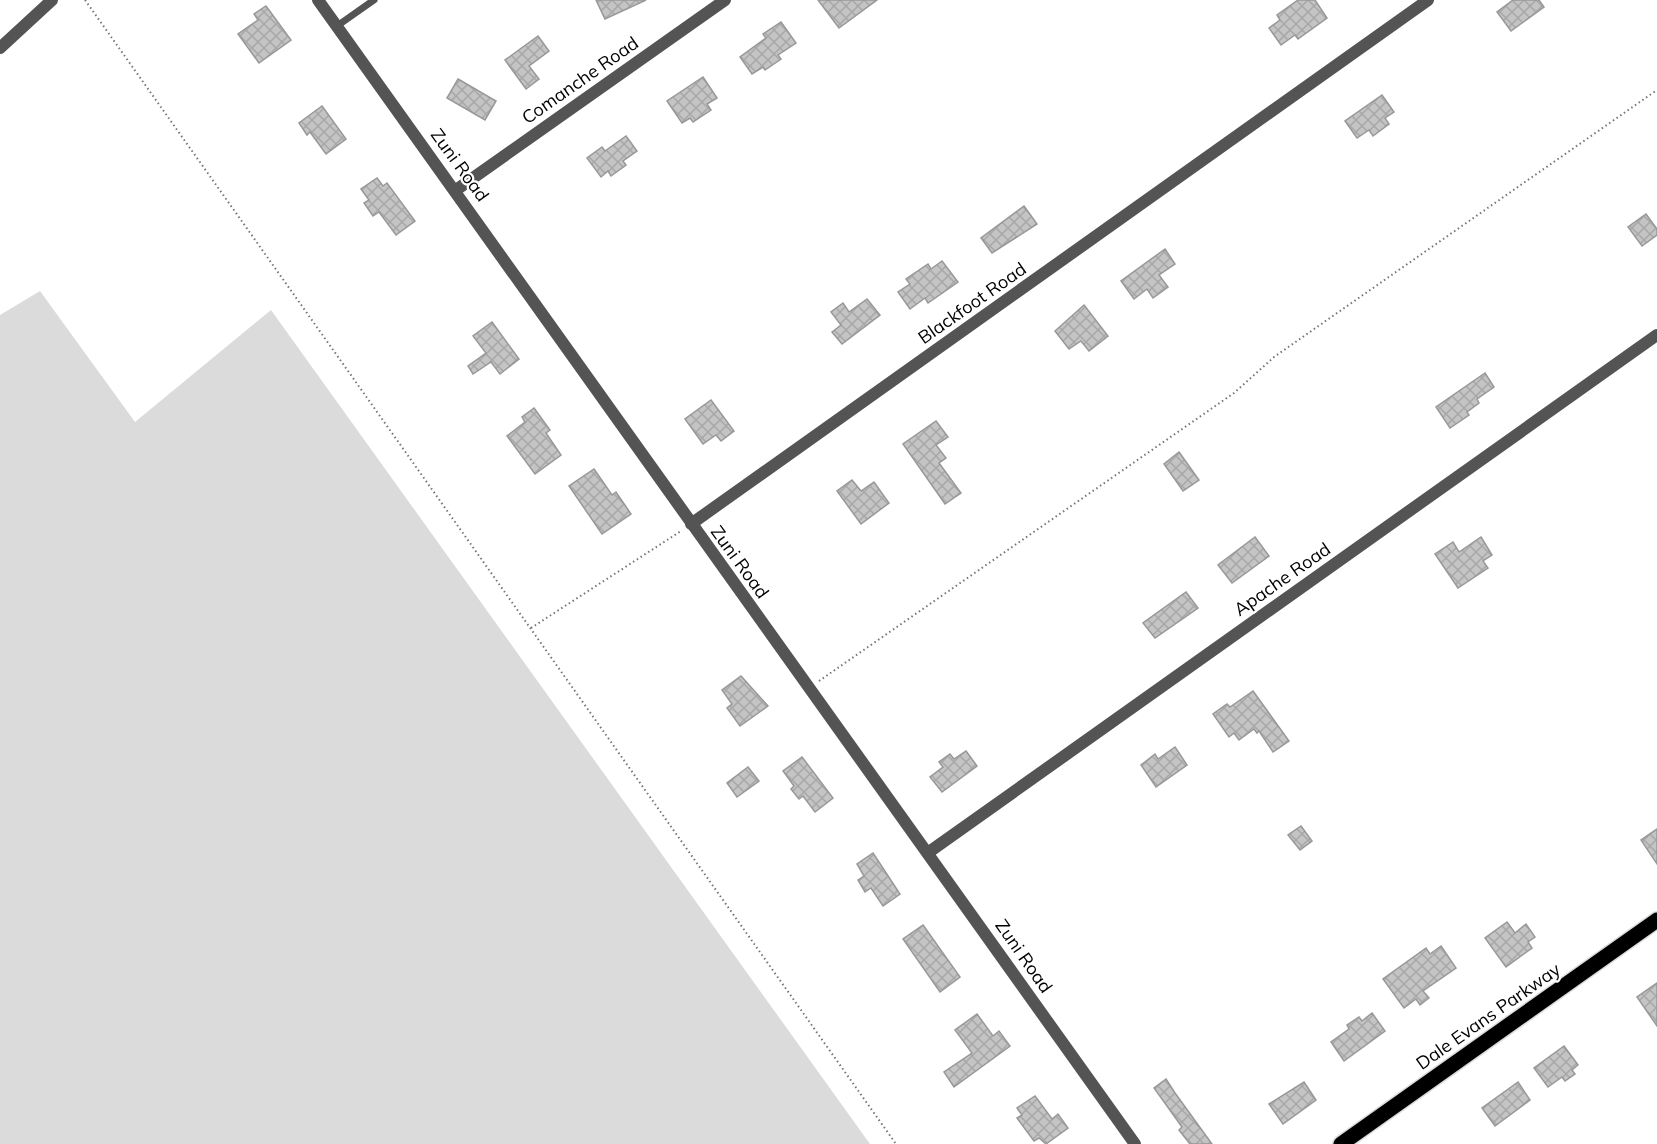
<svg xmlns="http://www.w3.org/2000/svg" width="1657" height="1144" viewBox="0 0 1657 1144" font-family="Mulish,sans-serif">
<style>
.grass{fill:#dbdbdb}
.building{fill:url(#building-cross-hatch);stroke:#989898;stroke-width:1.5}
.lines{fill:none;stroke-linecap:round;stroke-linejoin:round}
.primary-casing{stroke:#dbdbdb;stroke-width:18}
.path{stroke:#767676;stroke-width:2;stroke-dasharray:1.5 3;stroke-linecap:butt}
.lane{stroke:#545454;stroke-width:7}
.street{stroke:#545454;stroke-width:12}
.primary{stroke:#000;stroke-width:15}
.labels{text-anchor:middle;dominant-baseline:central;stroke-width:4.5;stroke-linejoin:round;paint-order:stroke}
.street-label{font-size:18px;fill:#000;stroke:#fff}
</style>
<defs>
<pattern id="building-cross-hatch" width="8" height="8" patternUnits="userSpaceOnUse" patternTransform="scale(1.5)"><rect width="8" height="8" fill="#c4c4c4"/><path d="M0 0l8 8M0 8l8-8" fill="none" stroke="#a7a7a7"/></pattern>
</defs>
<rect width="100%" height="100%" fill="#fff"/>
<path class="grass" d="M 40,291 L 135,422 L 271,310 L 870,1144 L 0,1144 L 0,315 Z"/>
<g class="building">
<path d="M 596,0 L 646,0 L 605,19 Z"/>
<path d="M 818,0 L 877,0 L 839,28 Z"/>
<path d="M 1298,0 L 1315,0 L 1327,18 L 1298,39 L 1295,35 L 1281,45 L 1269,28 L 1280,20 L 1277,15 Z"/>
<path d="M 1513,0 L 1539,0 L 1544,7 L 1511,31 L 1497,12 Z"/>
<path d="M 266,6 L 291,40 L 259,63 L 238,34 L 258,20 L 254,14 Z"/>
<path d="M 781,22 L 796,43 L 778,55 L 781,59 L 765,70 L 763,67 L 752,74 L 740,57 L 766,38 L 763,34 Z"/>
<path d="M 538,36 L 549,51 L 529,66 L 539,79 L 526,89 L 505,60 Z"/>
<path d="M 703,77 L 717,98 L 707,104 L 711,110 L 693,122 L 690,118 L 682,123 L 667,101 Z"/>
<path d="M 458,79 L 496,101 L 485,120 L 447,98 Z"/>
<path d="M 1382,95 L 1394,112 L 1385,118 L 1389,124 L 1373,136 L 1369,130 L 1357,138 L 1345,121 Z"/>
<path d="M 322,106 L 346,139 L 326,154 L 310,132 L 307,135 L 299,123 Z"/>
<path d="M 626,136 L 637,151 L 623,161 L 626,165 L 611,176 L 608,171 L 601,177 L 587,158 L 602,147 L 605,151 Z"/>
<path d="M 377,178 L 383,186 L 387,183 L 415,221 L 396,235 L 379,212 L 373,216 L 364,203 L 369,200 L 361,189 Z"/>
<path d="M 1024,206 L 1037,224 L 992,253 L 981,238 Z"/>
<path d="M 1646,214 L 1657,229 L 1657,235 L 1642,246 L 1628,227 Z"/>
<path d="M 1165,249 L 1175,264 L 1159,275 L 1168,287 L 1153,298 L 1147,289 L 1134,299 L 1121,281 Z"/>
<path d="M 942,261 L 958,282 L 928,303 L 925,298 L 910,309 L 898,292 L 910,284 L 906,279 L 928,264 L 931,269 Z"/>
<path d="M 867,299 L 880,315 L 842,344 L 832,332 L 841,325 L 831,312 L 843,303 L 849,312 Z"/>
<path d="M 1084,305 L 1108,336 L 1089,351 L 1081,341 L 1069,349 L 1055,331 Z"/>
<path d="M 492,322 L 519,359 L 500,374 L 491,362 L 473,374 L 468,366 L 486,353 L 473,336 Z"/>
<path d="M 1485,373 L 1494,387 L 1477,399 L 1479,403 L 1467,412 L 1469,415 L 1450,428 L 1436,407 Z"/>
<path d="M 711,400 L 734,431 L 721,441 L 716,435 L 703,444 L 685,419 Z"/>
<path d="M 534,408 L 550,430 L 546,433 L 561,455 L 535,474 L 507,436 L 525,422 L 522,417 Z"/>
<path d="M 936,421 L 948,437 L 936,445 L 946,458 L 939,463 L 961,493 L 945,504 L 903,444 Z"/>
<path d="M 1179,452 L 1199,480 L 1183,491 L 1164,464 Z"/>
<path d="M 594,469 L 612,495 L 616,492 L 631,514 L 602,534 L 569,486 Z"/>
<path d="M 852,480 L 861,491 L 874,482 L 889,503 L 861,524 L 837,491 Z"/>
<path d="M 1255,537 L 1269,556 L 1232,583 L 1218,565 Z"/>
<path d="M 1481,537 L 1492,555 L 1483,561 L 1488,568 L 1458,588 L 1435,554 L 1453,542 L 1459,552 Z"/>
<path d="M 1186,592 L 1198,608 L 1155,638 L 1143,623 Z"/>
<path d="M 741,676 L 768,706 L 740,726 L 727,708 L 732,704 L 722,690 Z"/>
<path d="M 1253,691 L 1289,741 L 1273,752 L 1259,731 L 1257,733 L 1254,729 L 1239,740 L 1234,733 L 1229,737 L 1213,714 L 1227,704 L 1230,707 Z"/>
<path d="M 1175,747 L 1187,765 L 1156,787 L 1141,765 L 1155,754 L 1158,759 Z"/>
<path d="M 966,751 L 977,766 L 942,792 L 930,777 L 943,767 L 939,762 L 950,754 L 954,759 Z"/>
<path d="M 802,757 L 833,798 L 815,812 L 803,796 L 799,799 L 791,789 L 794,786 L 783,771 Z"/>
<path d="M 748,767 L 759,781 L 737,797 L 727,783 Z"/>
<path d="M 1301,826 L 1312,841 L 1300,850 L 1288,835 Z"/>
<path d="M 1657,829 L 1657,864 L 1641,840 Z"/>
<path d="M 873,853 L 900,894 L 883,906 L 871,888 L 865,892 L 858,880 L 864,876 L 857,864 Z"/>
<path d="M 1507,922 L 1515,933 L 1526,924 L 1535,937 L 1528,942 L 1532,948 L 1506,967 L 1485,938 Z"/>
<path d="M 923,925 L 960,977 L 940,992 L 903,939 Z"/>
<path d="M 1441,946 L 1456,968 L 1423,991 L 1429,998 L 1420,1005 L 1416,999 L 1404,1008 L 1383,979 L 1426,948 L 1430,954 Z"/>
<path d="M 1657,983 L 1657,1026 L 1637,997 Z"/>
<path d="M 1372,1013 L 1385,1031 L 1344,1061 L 1331,1042 L 1349,1029 L 1347,1025 L 1359,1017 L 1362,1021 Z"/>
<path d="M 977,1014 L 993,1036 L 999,1031 L 1010,1046 L 954,1087 L 944,1072 L 972,1053 L 955,1030 Z"/>
<path d="M 1564,1046 L 1578,1065 L 1572,1070 L 1575,1074 L 1565,1081 L 1562,1077 L 1548,1087 L 1534,1068 Z"/>
<path d="M 1166,1079 L 1175,1093 L 1212,1144 L 1190,1144 L 1179,1130 L 1182,1127 L 1154,1088 Z"/>
<path d="M 1304,1082 L 1316,1100 L 1283,1124 L 1269,1104 Z"/>
<path d="M 1518,1082 L 1530,1100 L 1495,1126 L 1482,1108 Z"/>
<path d="M 1035,1096 L 1052,1119 L 1058,1114 L 1068,1128 L 1046,1144 L 1039,1138 L 1034,1141 L 1017,1118 L 1022,1115 L 1017,1108 Z"/>
</g>
<g class="lines">
<g class="primary-casing">
<path id="primary" d="M 1341,1144 L 1657,920"/>
</g>
<g class="path">
<path d="M 85,0 L 896,1144"/>
<path d="M 531,628 L 681,531"/>
<path d="M 819,681 L 1234,393 L 1274,357 L 1657,90"/>
</g>
<path class="lane" d="M 337,26 L 374,0"/>
<g class="street">
<path d="M 318,0 L 1135,1144"/>
<path d="M 0,48 L 52,0"/>
<path d="M 456,190 L 725,0"/>
<path d="M 691,524 L 1428,0"/>
<path d="M 929,852 L 1657,335"/>
</g>
<use href="#primary" class="primary"/>
</g>
<g class="labels">
<g class="street-label">
<text transform="translate(580 80) rotate(-35)">Comanche Road</text>
<text transform="translate(460 165) rotate(54)">Zuni Road</text>
<text transform="translate(972 303) rotate(-35)">Blackfoot Road</text>
<text transform="translate(740 562) rotate(54)">Zuni Road</text>
<text transform="translate(1282 579) rotate(-35)">Apache Road</text>
<text transform="translate(1024 956) rotate(55)">Zuni Road</text>
<text transform="translate(1488 1016) rotate(-35)">Dale Evans Parkway</text>
</g>
</g>
</svg>
